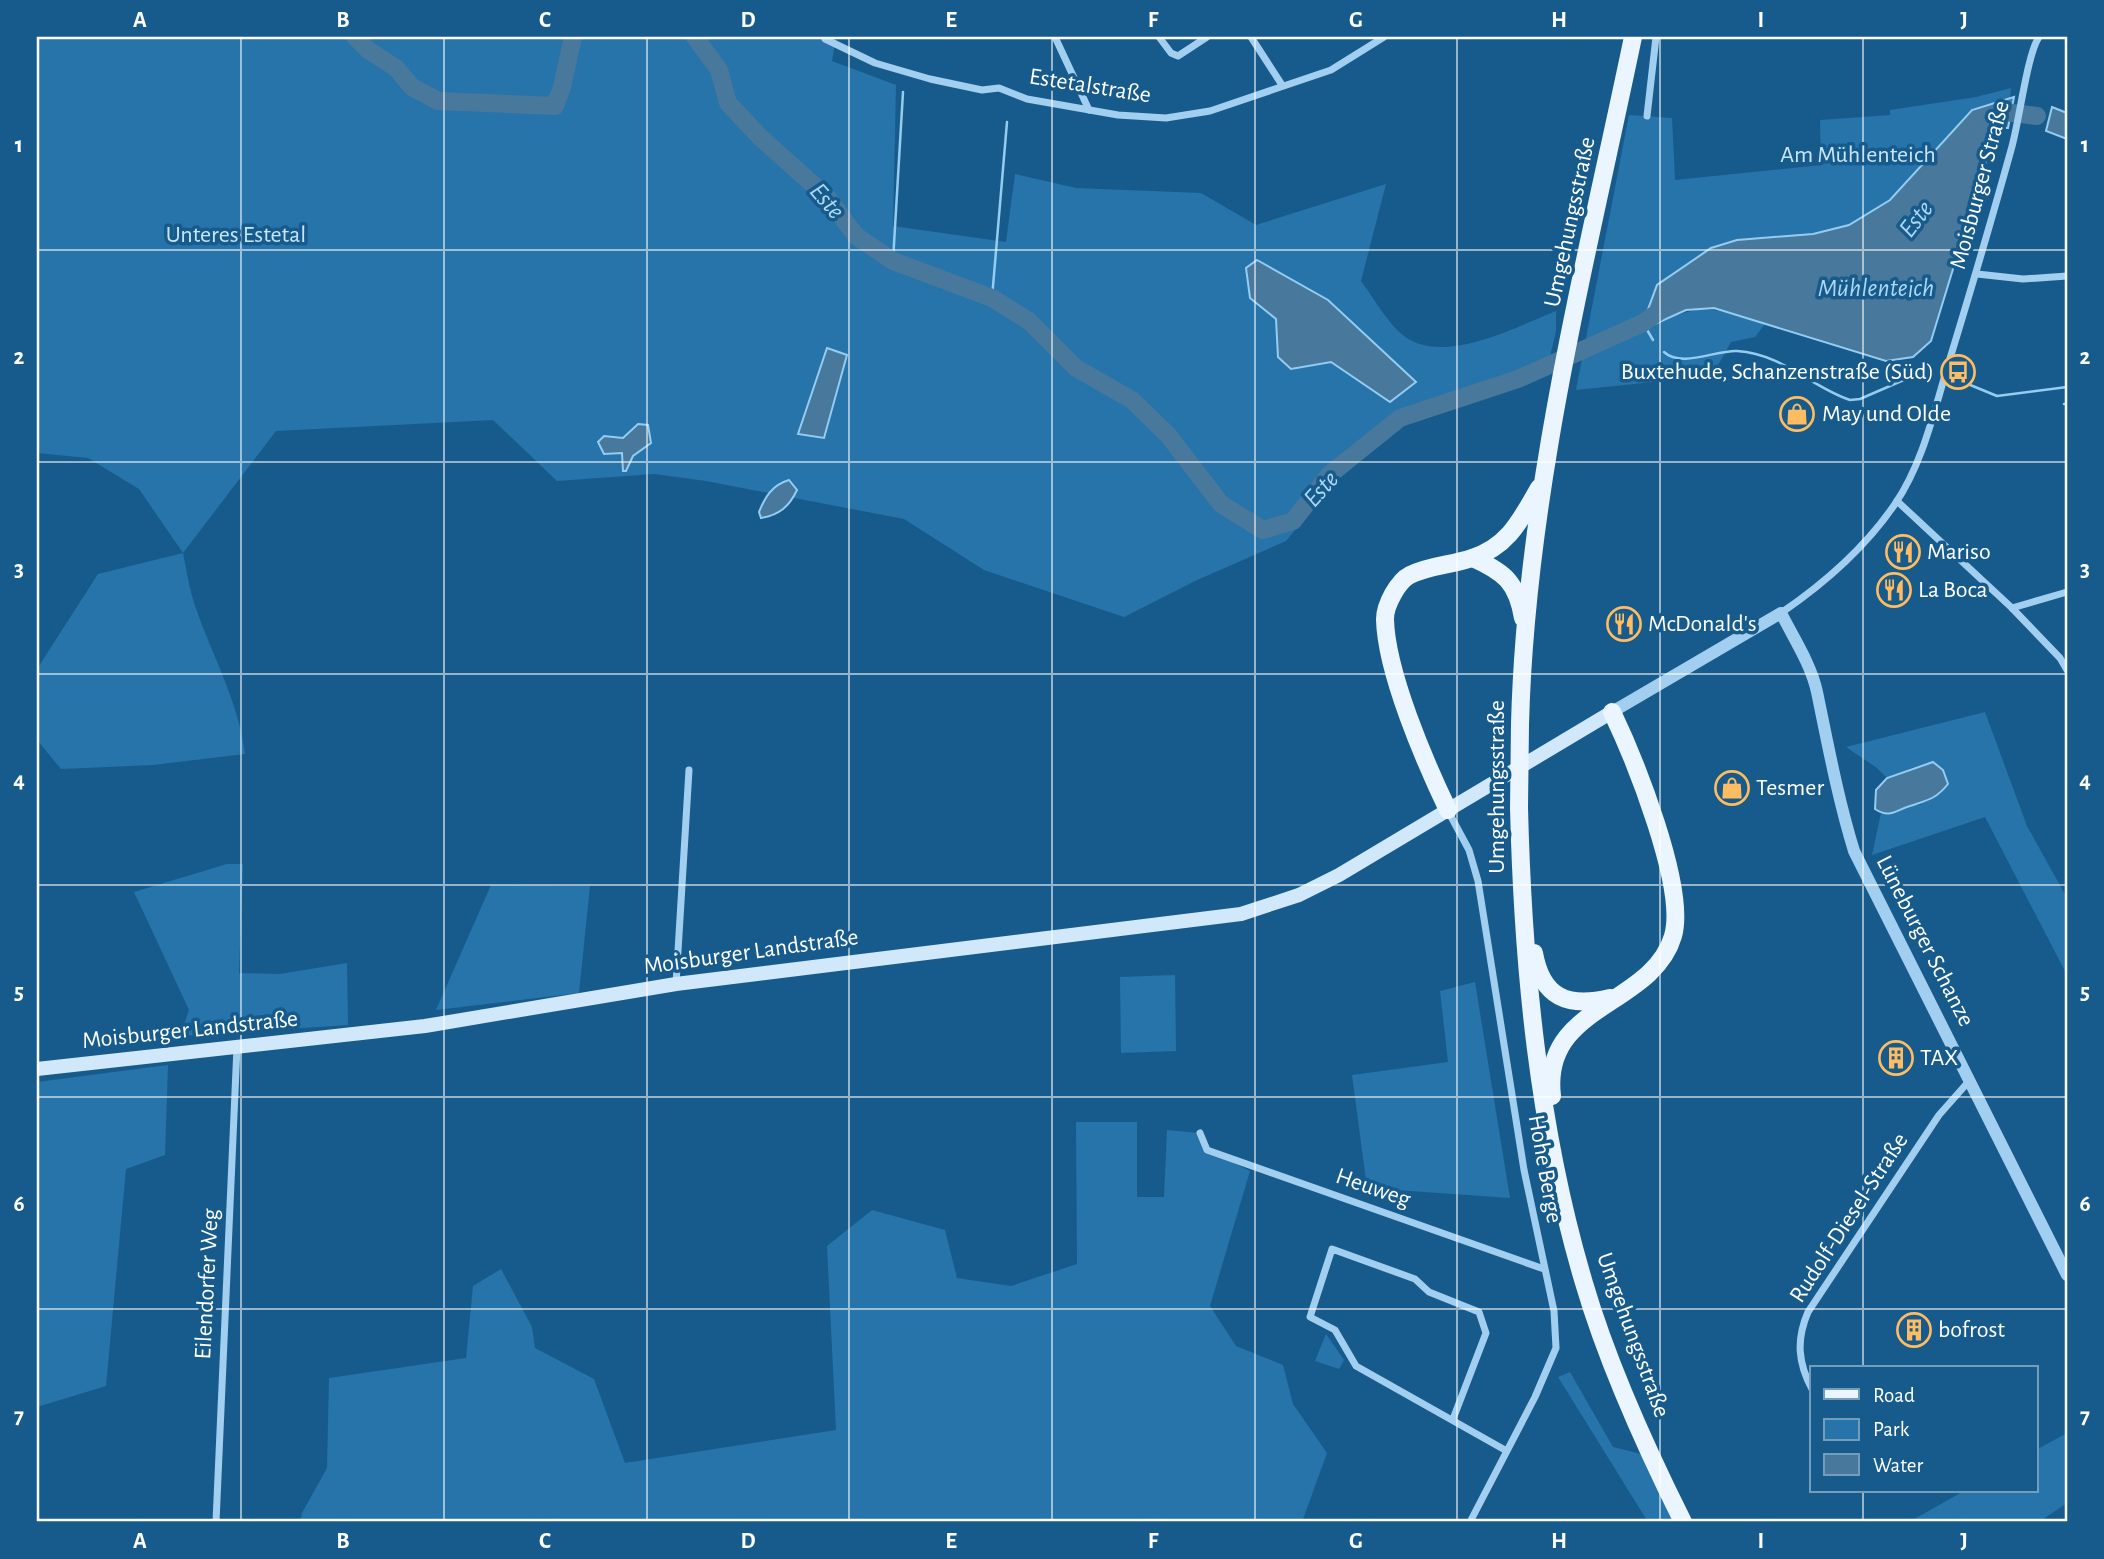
<svg xmlns="http://www.w3.org/2000/svg" width="2104" height="1559" viewBox="0 0 2104 1559" font-family="'Alegreya Sans',sans-serif">
<style>
.green{fill:#2674aa}
.water{fill:#48789c;stroke:#94ccf2;stroke-width:2}
.lines{fill:none;stroke-linecap:round;stroke-linejoin:round}
.stream{stroke:#94ccf2;stroke-width:2.5}
.river{stroke:#48789c;stroke-width:18}
.minor{stroke:#a2cfef;stroke-width:7}
.tertiary{stroke:#a2cfef;stroke-width:12}
.secondary{stroke:#d0e8fa;stroke-width:14}
.primary{stroke:#eaf5ff;stroke-width:18}
.primary-bridge{stroke:#eaf5ff;stroke-width:18}
.grid{fill:none;stroke:#fff;stroke-width:2;stroke-opacity:0.55}
.labels{text-anchor:middle;dominant-baseline:central;stroke-width:7;stroke-linejoin:round;paint-order:stroke}
.street-label{font-size:24px;fill:#fff;stroke:#175b8d}
.park-label{font-size:24px;fill:#c8e6fb;stroke:#175b8d}
.poi-label{font-size:24px;fill:#fff;stroke:#175b8d;text-anchor:start}
.water-label{font-size:26px;font-style:italic;fill:#aed9f6;stroke:#175b8d}
.neatline{fill:none;stroke:#fff;stroke-width:2.5}
.grid-label{font-size:23px;text-anchor:middle;font-weight:bold;fill:#fff}
</style>
<rect width="100%" height="100%" fill="#175b8d"/>
<g class="green">
<path d="M 37,37 L 836,37 L 832,61 L 896,85 L 893,226 L 1006,242 L 1015,174 L 1076,188 L 1201,193 L 1256,225 L 1386,184 L 1361,281 C 1374,298 1387,323 1404,336 C 1443,366 1516,327 1556,311 L 1556,331 L 1546,374 L 1520,386 L 1405,424 L 1334,483 L 1286,541 L 1195,581 L 1124,617 L 984,570 L 904,519 L 706,481 L 654,474 L 557,481 L 493,420 L 276,431 L 183,553 C 186,567 188,582 192,596 C 208,649 238,697 245,754 L 153,765 L 61,769 L 37,740 L 37,669 L 98,574 L 183,553 L 139,489 L 88,458 L 37,453 Z"/>
<path d="M 2011,88 L 2010,98 L 1972,110 L 1890,200 L 1849,225 L 1813,234 L 1737,240 L 1711,248 L 1657,285 L 1646,328 C 1704,302 1706,306 1765,324 L 1755,337 L 1731,342 L 1712,376 L 1576,390 L 1629,115 L 1672,118 L 1675,180 L 1821,165 L 1820,120 L 1890,115 L 1890,110 L 1976,97 Z"/>
<path d="M 1985,712 L 2027,826 L 2067,898 L 2067,975 L 1985,817 L 1872,855 L 1881,813 C 1898,814 1906,806 1922,804 L 1913,767 L 1899,776 L 1887,778 L 1877,768 L 1846,747 Z"/>
<path d="M 227,864 L 243,864 L 239,973 L 280,974 L 347,963 L 348,1025 L 180,1036 L 189,1010 L 134,892 Z"/>
<path d="M 491,885 L 590,886 L 579,993 L 436,1010 Z"/>
<path d="M 1175,975 L 1176,1051 L 1121,1053 L 1120,977 Z"/>
<path d="M 1475,982 L 1510,1198 L 1367,1188 L 1352,1075 L 1448,1062 L 1440,991 Z"/>
<path d="M 168,1065 L 165,1155 L 126,1169 L 106,1386 L 37,1407 L 37,1082 Z"/>
<path d="M 1076,1122 L 1137,1122 L 1137,1197 L 1164,1197 L 1167,1130 L 1200,1133 L 1207,1150 L 1250,1171 L 1210,1306 L 1236,1346 L 1283,1365 L 1293,1404 L 1327,1453 L 1302,1522 L 300,1522 L 302,1513 L 327,1468 L 329,1378 L 466,1358 L 473,1286 L 501,1269 L 532,1327 L 535,1348 L 594,1379 L 625,1463 L 836,1430 L 827,1246 L 872,1210 L 945,1230 L 957,1278 L 1011,1286 L 1077,1264 Z"/>
<path d="M 1326,1334 L 1344,1360 L 1339,1369 L 1315,1361 Z"/>
<path d="M 1570,1372 L 1613,1447 L 1641,1454 L 1677,1522 L 1648,1522 L 1558,1377 Z"/>
<path d="M 2067,1433 L 2067,1503 L 2039,1522 L 1909,1522 L 1964,1491 L 2036,1491 L 2036,1450 Z"/>
</g>
<g class="water">
<path d="M 2014,97 L 2008,128 L 2004,128 L 1990,148 L 1931,341 L 1913,357 L 1886,361 L 1714,308 L 1686,310 L 1646,328 L 1643,323 L 1657,285 L 1711,248 L 1737,240 L 1813,234 L 1849,225 L 1890,200 L 1972,110 Z"/>
<path d="M 2052,107 L 2067,113 L 2067,139 L 2046,131 Z"/>
<path d="M 1257,260 L 1328,300 L 1416,382 L 1390,402 L 1331,362 L 1291,369 L 1278,357 L 1276,319 L 1250,298 L 1246,268 Z"/>
<path d="M 827,348 L 847,355 L 824,438 L 798,434 Z"/>
<path d="M 638,424 L 648,425 L 651,443 L 633,456 L 626,471 L 623,471 L 622,453 L 604,454 L 598,442 L 604,436 L 623,438 Z"/>
<path d="M 789,480 L 797,490 C 789,507 779,515 761,518 L 759,512 C 765,497 772,485 789,480 Z"/>
<path d="M 1933,762 L 1943,770 L 1948,784 C 1936,799 1928,800 1910,806 C 1896,810 1890,819 1875,809 L 1876,790 L 1887,778 Z"/>
</g>
<g class="lines">
<g class="stream">
<path d="M 893,261 L 903,92"/>
<path d="M 992,298 L 1007,122"/>
<path d="M 1643,323 L 1653,340"/>
<path d="M 1664,352 C 1681,368 1716,350 1737,351 C 1783,354 1811,387 1850,400 L 1860,399 L 1929,369"/>
<path d="M 1963,382 L 1997,396 L 2067,387"/>
<path d="M 2064,404 L 2067,404"/>
</g>
<g class="river">
<path d="M 355,37 L 368,50 L 396,68 L 412,87 L 438,101 L 555,106 L 562,87 L 573,37"/>
<path d="M 695,37 L 719,70 L 728,103 L 760,137 L 828,198 L 856,236 L 893,261 L 992,298 L 1029,321 L 1076,368 L 1132,400 L 1168,435 L 1221,504 L 1263,530 L 1293,521 L 1329,475 L 1400,418 L 1518,379 L 1643,323 L 1661,310"/>
<path d="M 1993,123 L 2005,112 L 2037,116"/>
</g>
<g class="minor">
<path d="M 1055,37 L 1089,110"/>
<path d="M 1159,37 L 1171,53 L 1178,56 L 1207,37"/>
<path d="M 1251,37 L 1282,85"/>
<path d="M 825,39 L 875,63 L 930,79 L 982,90 L 999,88 L 1027,99 L 1118,115 L 1166,118 L 1210,111 L 1331,70 L 1384,37"/>
<path d="M 1647,116 L 1656,37"/>
<path d="M 1977,274 L 2023,279 L 2067,276"/>
<path d="M 1897,501 L 2012,608 L 2060,658 L 2067,670"/>
<path d="M 2012,608 L 2067,592"/>
<path d="M 1781,613 C 1825,583 1865,548 1895,504 C 1923,463 1934,411 1948,365 C 1970,293 1991,222 2011,150 C 2019,124 2027,54 2039,37"/>
<path d="M 1448,811 L 1469,850 L 1478,881 L 1524,1170 L 1554,1311 L 1556,1348 L 1535,1397 L 1470,1522"/>
<path d="M 676,984 L 689,770"/>
<path d="M 1200,1133 L 1207,1150 L 1544,1269"/>
<path d="M 1812,1389 C 1798,1363 1796,1340 1808,1312 L 1939,1115 L 1970,1080"/>
<path d="M 1453,1419 L 1486,1333 L 1479,1312 L 1429,1292 L 1415,1279 L 1332,1249 L 1310,1317 L 1335,1330 L 1356,1366 L 1505,1450"/>
<path d="M 216,1522 L 237,1047"/>
</g>
<path class="tertiary" d="M 1612,712 L 1781,613 C 1794,639 1811,664 1817,692 C 1828,745 1838,799 1854,851 L 2067,1275"/>
<path class="secondary" d="M 37,1069 L 425,1026 L 676,984 L 1241,914 L 1299,895 L 1339,875 L 1612,712"/>
<g class="primary">
<path d="M 1473,558 C 1504,572 1517,582 1523,618"/>
<path d="M 1520,724 C 1526,492 1586,263 1633,37"/>
<path d="M 1519,808 C 1523,967 1538,1129 1584,1283 C 1608,1365 1645,1446 1683,1522"/>
<path d="M 1448,810 C 1425,762 1386,672 1385,619 C 1385,605 1398,581 1410,575 C 1430,565 1452,565 1472,558 C 1509,546 1521,519 1539,488"/>
<path d="M 1534,953 C 1542,998 1568,1008 1610,998"/>
<path d="M 1552,1096 C 1541,1004 1652,1007 1673,936 C 1687,888 1634,758 1612,712"/>
</g>
<path class="primary-bridge" d="M 1519,808 L 1520,724"/>
</g>
<path class="grid" d="M 241,37 L 241,1522M 444,37 L 444,1522M 647,37 L 647,1522M 849,37 L 849,1522M 1052,37 L 1052,1522M 1255,37 L 1255,1522M 1457,37 L 1457,1522M 1660,37 L 1660,1522M 1863,37 L 1863,1368M 37,250 L 2067,250M 37,462 L 2067,462M 37,674 L 2067,674M 37,885 L 2067,885M 37,1097 L 2067,1097M 37,1309 L 2067,1309M 1863,1491 L 1863,1522"/>
<defs>
<g id="bus-ring" transform="scale(1.75)"><circle r="9.5" fill="#175b8d" stroke="#ffbc60" stroke-width="1.5"/><path d="M-5-6H5V4H4V6H2V4H-2V6H-4V4H-5ZM-3.5-4V0h7V-4ZM-3.5 1.2v1.5H-2V1.2ZM2 1.2v1.5H3.5V1.2Z" fill="#ffbc60"/></g>
<g id="shop-ring" transform="scale(1.75)"><circle r="9.5" fill="#175b8d" stroke="#ffbc60" stroke-width="1.5"/><path d="M-5-2.5h2.3a2.7 3.5 0 0 1 5.4 0H5L5.5 6h-11ZM-1.5-2.5h3a1.5 2.3 0 0 0-3 0Z" fill="#ffbc60"/></g>
<g id="restaurant-ring" transform="scale(1.75)"><circle r="9.5" fill="#175b8d" stroke="#ffbc60" stroke-width="1.5"/><path d="M-5-6h1v4h1v-4h1v4h1v-4h1v5L-1.5 .5V6h-2V.5L-5-1ZM5-6V6H3V1.5H1.5Q1.5-4 5-6Z" fill="#ffbc60"/></g>
<g id="building-ring" transform="scale(1.75)"><circle r="9.5" fill="#175b8d" stroke="#ffbc60" stroke-width="1.5"/><path d="M-4-6H4V6H1V3H-1V6H-4ZM-2.5-4.3h1.7v1.8h-1.7ZM.8-4.3h1.7v1.8H.8ZM-2.5-1h1.7V.8h-1.7ZM.8-1h1.7V.8H.8Z" fill="#ffbc60"/></g>
</defs>
<g fill-rule="evenodd">
<use href="#bus-ring" x="1958" y="372"/>
<use href="#shop-ring" x="1797" y="414"/>
<use href="#restaurant-ring" x="1903" y="552"/>
<use href="#restaurant-ring" x="1894" y="590"/>
<use href="#restaurant-ring" x="1624" y="624"/>
<use href="#shop-ring" x="1732" y="788"/>
<use href="#building-ring" x="1896" y="1058"/>
<use href="#building-ring" x="1914" y="1330"/>
</g>
<g class="labels">
<g class="street-label">
<text transform="translate(1090 86) rotate(9)">Estetalstraße</text>
<text transform="translate(1980 185) rotate(-75)">Moisburger Straße</text>
<text transform="translate(1570 222) rotate(-78)">Umgehungsstraße</text>
<text transform="translate(1497 787) rotate(-90)">Umgehungsstraße</text>
<text transform="translate(1925 941) rotate(63)">Lüneburger Schanze</text>
<text transform="translate(751 952) rotate(-8)">Moisburger Landstraße</text>
<text transform="translate(190 1030) rotate(-6)">Moisburger Landstraße</text>
<text transform="translate(1545 1169) rotate(80)">Hohe Berge</text>
<text transform="translate(1373 1188) rotate(19)">Heuweg</text>
<text transform="translate(1849 1218) rotate(-57)">Rudolf-Diesel-Straße</text>
<text transform="translate(207 1284) rotate(-87)">Eilendorfer Weg</text>
<text transform="translate(1633 1335) rotate(70)">Umgehungsstraße</text>
</g>
<g class="park-label">
<text x="1858" y="155">Am Mühlenteich</text>
<text x="236" y="235">Unteres Estetal</text>
</g>
<g class="poi-label">
<text x="1934" y="372" text-anchor="end">Buxtehude, Schanzenstraße (Süd)</text>
<text x="1822" y="414">May und Olde</text>
<text x="1927" y="552">Mariso</text>
<text x="1918" y="590">La Boca</text>
<text x="1648" y="624">McDonald's</text>
<text x="1756" y="788">Tesmer</text>
<text x="1920" y="1058">TAX</text>
<text x="1938" y="1330">bofrost</text>
</g>
<g class="water-label">
<text transform="translate(827 201) rotate(49)">Este</text>
<text transform="translate(1916 219) rotate(-52)">Este</text>
<text x="1876" y="288">Mühlenteich</text>
<text transform="translate(1321 489) rotate(-48)">Este</text>
</g>
</g>
<rect width="2104" height="1559" fill="none" stroke="#175b8d" stroke-width="77"/>
<rect x="1810" y="1366" width="228" height="126" fill="#175b8d" stroke="#749dbb" stroke-width="2"/>
<rect x="1824" y="1389" width="35" height="10" fill="#eaf5ff" stroke="#749dbb" stroke-width="2"/>
<text x="1873" y="1402" font-size="21" fill="#ffffff">Road</text>
<rect x="1824" y="1419" width="35" height="21" fill="#2674aa" stroke="#749dbb" stroke-width="2"/>
<text x="1873" y="1436" font-size="21" fill="#ffffff">Park</text>
<rect x="1824" y="1454" width="35" height="21" fill="#48789c" stroke="#749dbb" stroke-width="2"/>
<text x="1873" y="1472" font-size="21" fill="#ffffff">Water</text>
<rect x="38" y="38" width="2028" height="1482" class="neatline"/>
<g class="grid-label">
<text x="140" y="27">A</text>
<text x="343" y="27">B</text>
<text x="545" y="27">C</text>
<text x="748" y="27">D</text>
<text x="951" y="27">E</text>
<text x="1153" y="27">F</text>
<text x="1356" y="27">G</text>
<text x="1559" y="27">H</text>
<text x="1761" y="27">I</text>
<text x="1964" y="27">J</text>
<text x="19" y="152">1</text>
<text x="2085" y="152">1</text>
<text x="19" y="364">2</text>
<text x="2085" y="364">2</text>
<text x="19" y="576">3</text>
<text x="2085" y="576">3</text>
<text x="19" y="787">4</text>
<text x="2085" y="787">4</text>
<text x="19" y="999">5</text>
<text x="2085" y="999">5</text>
<text x="19" y="1211">6</text>
<text x="2085" y="1211">6</text>
<text x="19" y="1423">7</text>
<text x="2085" y="1423">7</text>
<text x="140" y="1548">A</text>
<text x="343" y="1548">B</text>
<text x="545" y="1548">C</text>
<text x="748" y="1548">D</text>
<text x="951" y="1548">E</text>
<text x="1153" y="1548">F</text>
<text x="1356" y="1548">G</text>
<text x="1559" y="1548">H</text>
<text x="1761" y="1548">I</text>
<text x="1964" y="1548">J</text>
</g>
</svg>
